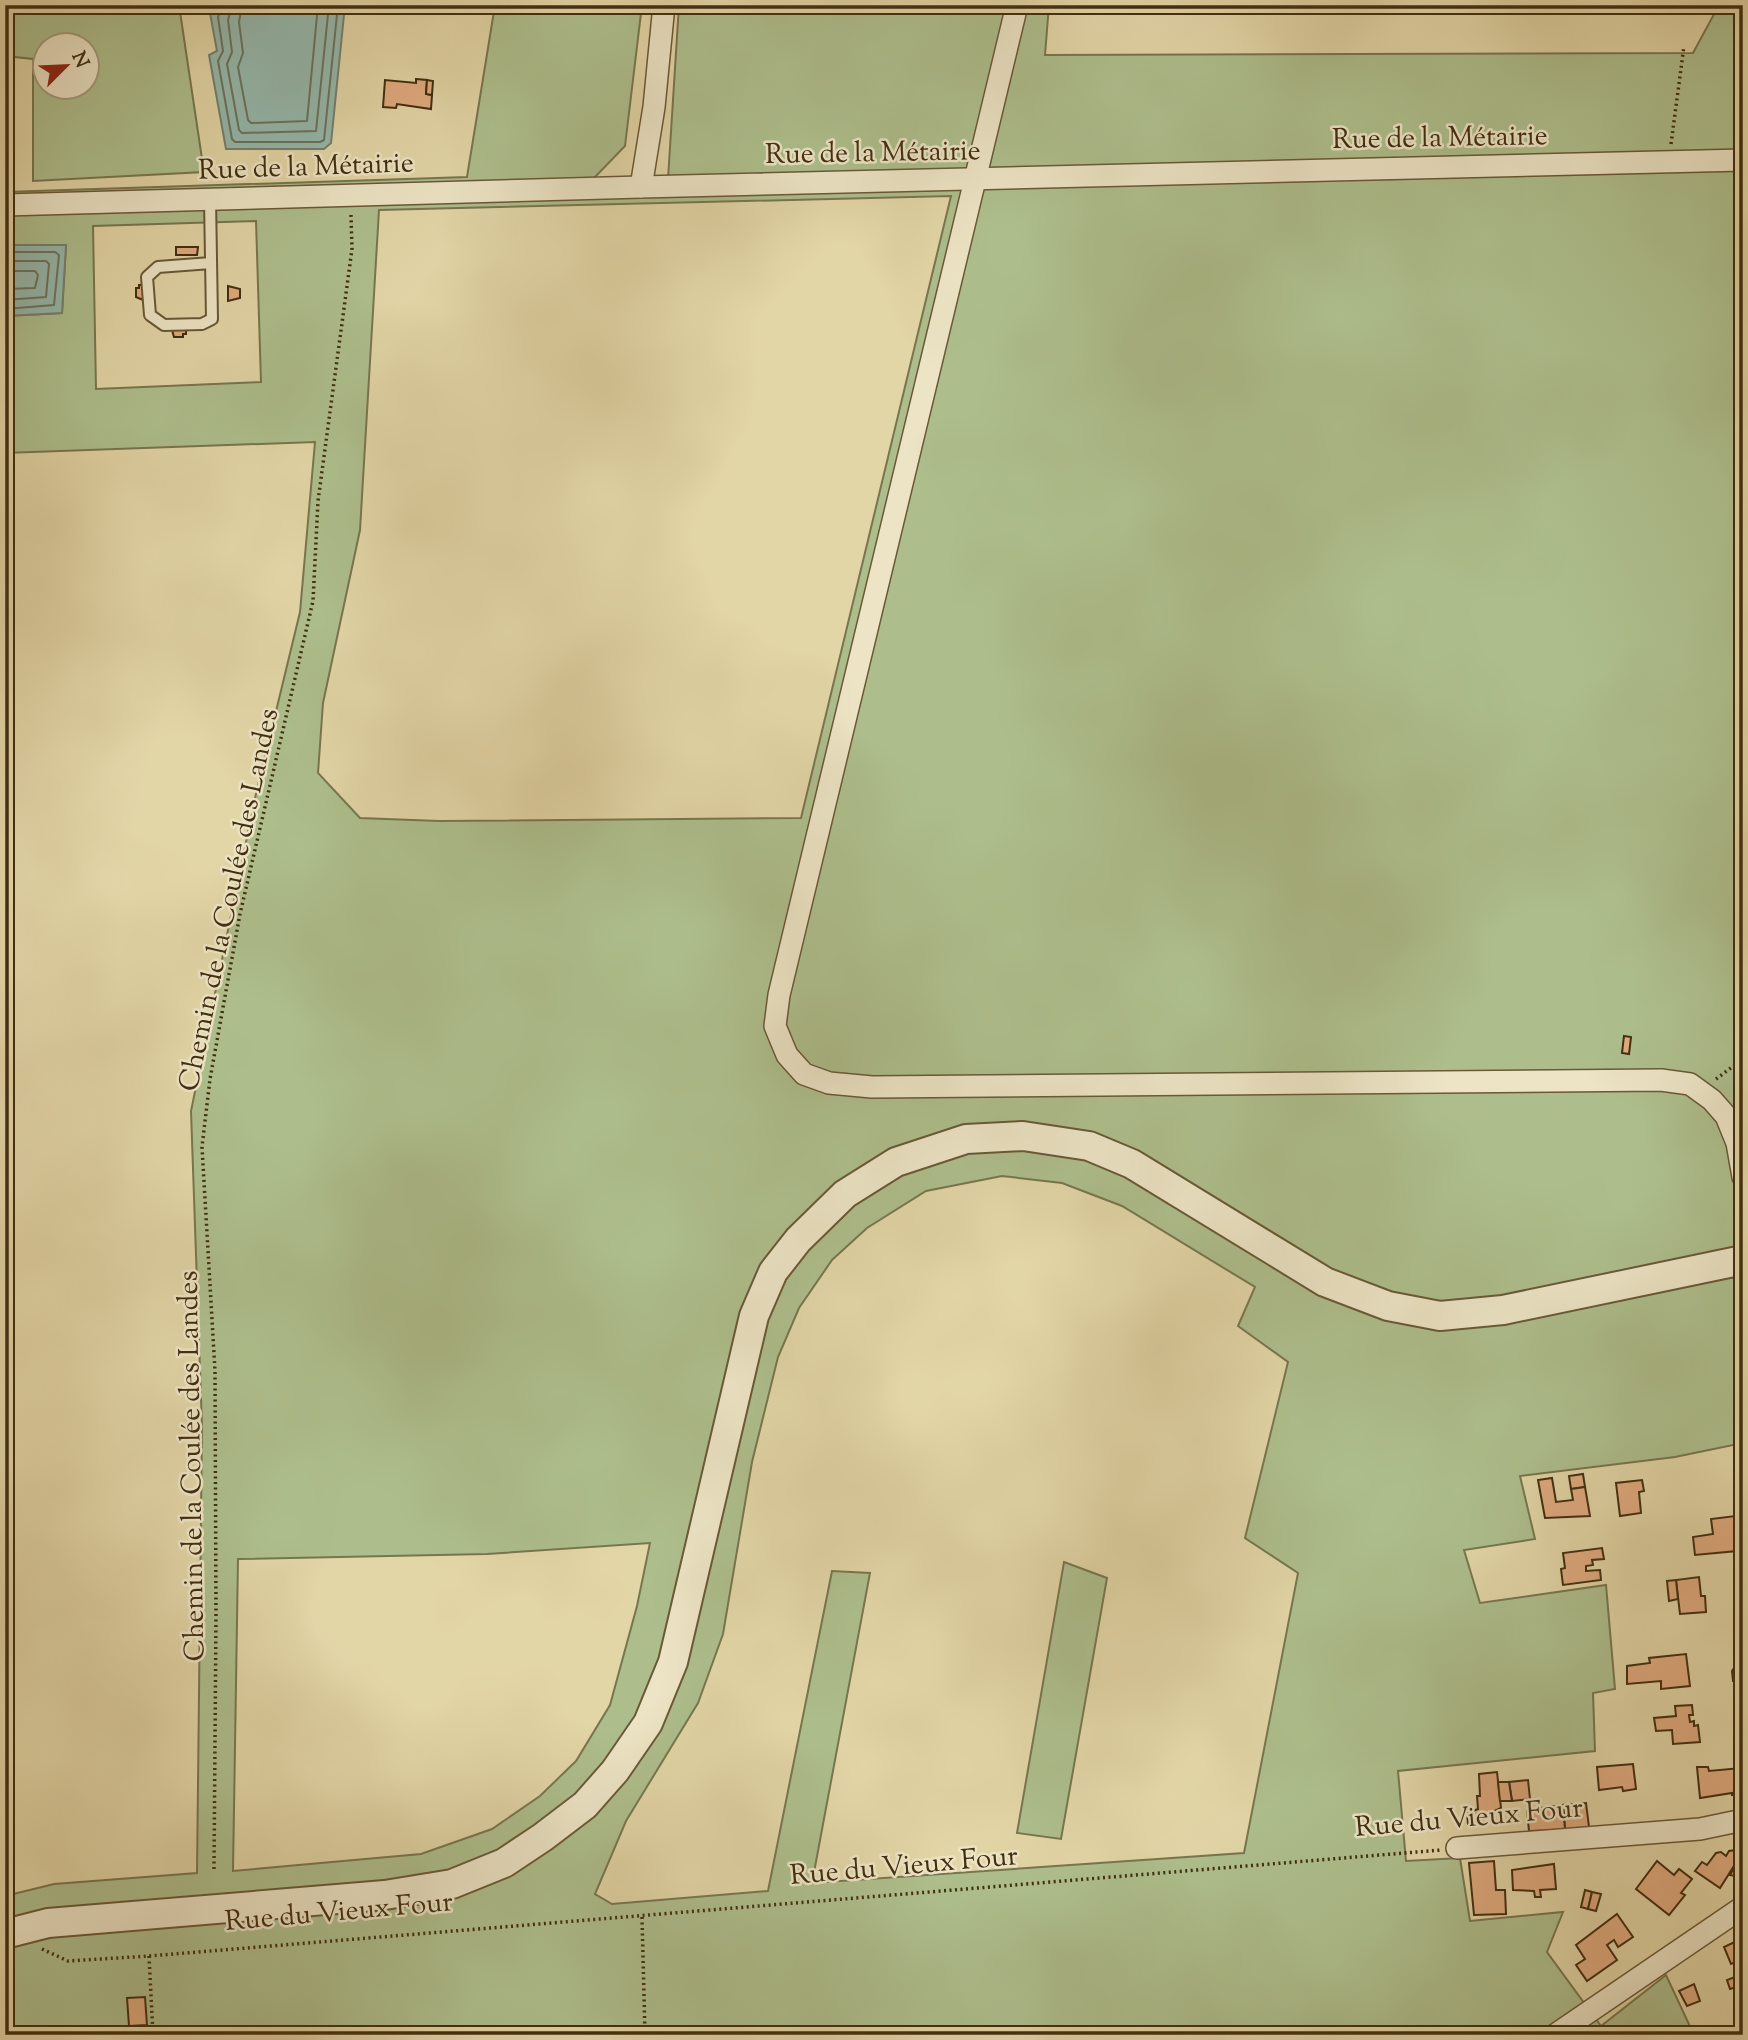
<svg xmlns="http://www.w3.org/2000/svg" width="1748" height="2040" viewBox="0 0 1748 2040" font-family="'Sorts Mill Goudy',serif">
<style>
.green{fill:#adbe8c;stroke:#78764e;stroke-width:2;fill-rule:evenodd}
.water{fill:#95b8ac;stroke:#74816e;stroke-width:2}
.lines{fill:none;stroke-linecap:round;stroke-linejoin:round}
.shore{stroke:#6c735e;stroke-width:2}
.building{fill:#dfab7f;stroke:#422e10;stroke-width:2}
.service-casing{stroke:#6a5836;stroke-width:14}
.minor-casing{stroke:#6a5836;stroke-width:24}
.tertiary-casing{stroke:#6a5836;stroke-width:32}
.path{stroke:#422e10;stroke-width:3.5;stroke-dasharray:2 3.5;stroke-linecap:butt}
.service{stroke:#ece4c5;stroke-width:10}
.minor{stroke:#ece4c5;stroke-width:21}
.tertiary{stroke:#ece4c5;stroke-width:28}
.labels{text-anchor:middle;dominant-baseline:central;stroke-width:5;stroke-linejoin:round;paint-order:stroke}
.street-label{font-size:28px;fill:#422e10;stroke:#ece4c5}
</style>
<rect width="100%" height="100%" fill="#e2d5a6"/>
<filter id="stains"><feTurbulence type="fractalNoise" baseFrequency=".00286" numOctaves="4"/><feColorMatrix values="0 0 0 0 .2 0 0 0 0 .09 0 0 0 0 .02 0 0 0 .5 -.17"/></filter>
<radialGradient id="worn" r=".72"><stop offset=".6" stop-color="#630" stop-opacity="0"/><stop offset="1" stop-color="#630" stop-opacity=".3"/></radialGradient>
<g class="green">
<path d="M 5,5 L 179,5 L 204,172 L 33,181 L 33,59 L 5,56 ZM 46,46 L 88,46 L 88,88 L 46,88 Z"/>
<path d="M 495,5 L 642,5 L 625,146 L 594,178 L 668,179 L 679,5 L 1049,5 L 1045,55 L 1693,53 L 1719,5 L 1743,5 L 1743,1443 L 1675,1457 L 1520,1476 L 1535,1539 L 1464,1550 L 1480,1603 L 1606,1585 L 1615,1689 L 1593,1693 L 1595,1751 L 1398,1771 L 1406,1861 L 1460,1858 L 1470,1921 L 1563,1912 L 1547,1952 L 1601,2026 L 1666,1975 L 1694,2035 L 5,2035 L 5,1896 L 54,1884 L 197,1873 L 202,1427 L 191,1111 L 255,798 L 300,612 L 315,442 L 5,453 L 5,316 L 62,313 L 66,245 L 5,245 L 5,192 L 467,177 ZM 951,196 L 801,818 L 439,821 L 360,818 L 318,773 L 323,703 L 360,530 L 379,210 ZM 256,221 L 261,382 L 96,389 L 93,226 ZM 1002,1176 L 1062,1183 L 1122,1206 L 1255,1287 L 1238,1326 L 1288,1362 L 1245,1538 L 1298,1573 L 1244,1853 L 812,1883 L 870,1573 L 832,1571 L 768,1891 L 612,1904 L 595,1894 L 626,1821 L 698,1703 L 723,1634 L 752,1462 L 778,1357 L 799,1308 L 832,1260 L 867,1228 L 926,1191 ZM 650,1543 L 637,1606 L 610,1705 L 576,1761 L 540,1796 L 492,1829 L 421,1854 L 233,1871 L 238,1559 L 487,1554 Z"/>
<path d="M 1064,1562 L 1107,1578 L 1061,1839 L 1017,1833 Z"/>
</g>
<g class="water">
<path d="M 345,5 L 331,143 L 324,149 L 226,149 L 209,55 L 217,51 L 210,13 L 217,7 Z"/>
<path d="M 5,245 L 66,245 L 62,313 L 5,316 Z"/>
</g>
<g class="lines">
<g class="shore">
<path d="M 223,5 L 218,17 L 223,51 L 218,61 L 232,139 L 235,142 L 320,142 L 324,140 L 338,5"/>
<path d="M 232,5 L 228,20 L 232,52 L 227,64 L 239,130 L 242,133 L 316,131 L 329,5"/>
<path d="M 242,5 L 239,22 L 243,53 L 238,67 L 248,120 L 251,123 L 307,121 L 318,5"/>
<path d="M 5,252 L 55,252 L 59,255 L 54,305 L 5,309"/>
<path d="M 5,261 L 46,261 L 49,264 L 46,297 L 5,300"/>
<path d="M 5,271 L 35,271 L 38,275 L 35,288 L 5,289"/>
</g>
</g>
<g class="building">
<path d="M 416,79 L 427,80 L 426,94 L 432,95 L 431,109 L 397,104 L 396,108 L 383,107 L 385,80 L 416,83 Z"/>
<path d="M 427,80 L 433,81 L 432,95 L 426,94 Z"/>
<path d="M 176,247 L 198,247 L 197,255 L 176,255 Z"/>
<path d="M 139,285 L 143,285 L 143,300 L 136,297 L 136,288 L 139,288 Z"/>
<path d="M 228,286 L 240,289 L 240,298 L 228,301 Z"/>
<path d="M 172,330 L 186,330 L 186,334 L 183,334 L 183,337 L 174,337 Z"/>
<path d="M 1624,1036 L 1631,1037 L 1629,1054 L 1622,1053 Z"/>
<path d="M 1583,1474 L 1585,1487 L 1571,1489 L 1569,1476 Z"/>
<path d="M 1552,1478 L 1556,1502 L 1573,1500 L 1571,1489 L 1585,1487 L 1590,1516 L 1545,1518 L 1538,1480 Z"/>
<path d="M 1642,1480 L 1644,1491 L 1639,1492 L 1641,1513 L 1620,1516 L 1616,1483 Z"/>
<path d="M 1735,1516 L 1737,1551 L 1695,1555 L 1693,1537 L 1713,1534 L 1711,1519 Z"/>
<path d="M 1602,1548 L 1604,1559 L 1592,1560 L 1593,1565 L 1586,1566 L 1586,1571 L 1600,1570 L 1601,1580 L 1563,1585 L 1561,1569 L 1565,1568 L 1563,1553 Z"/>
<path d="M 1699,1577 L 1701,1596 L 1705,1596 L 1706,1612 L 1680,1614 L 1676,1580 Z"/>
<path d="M 1676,1580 L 1678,1599 L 1669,1601 L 1667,1581 Z"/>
<path d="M 1686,1654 L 1690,1686 L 1661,1689 L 1661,1681 L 1627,1684 L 1627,1666 L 1650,1663 L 1649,1658 Z"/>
<path d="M 1734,1668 L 1741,1668 L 1743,1680 L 1733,1681 L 1732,1671 Z"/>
<path d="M 1692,1705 L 1693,1715 L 1689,1715 L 1690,1722 L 1694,1721 L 1694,1726 L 1698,1725 L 1700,1742 L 1673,1744 L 1672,1730 L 1656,1731 L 1654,1718 L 1676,1716 L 1675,1706 Z"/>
<path d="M 1743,1736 L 1743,1779 L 1742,1779 L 1734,1737 Z"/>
<path d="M 1633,1764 L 1636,1789 L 1623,1791 L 1622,1787 L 1599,1790 L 1597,1767 Z"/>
<path d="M 1697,1767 L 1708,1767 L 1709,1771 L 1741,1768 L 1743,1795 L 1732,1795 L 1732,1793 L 1700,1798 Z"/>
<path d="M 1497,1772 L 1501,1808 L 1492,1812 L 1494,1822 L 1468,1824 L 1467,1813 L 1478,1809 L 1477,1796 L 1480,1796 L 1479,1774 Z"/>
<path d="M 1528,1780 L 1530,1799 L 1512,1801 L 1509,1782 Z"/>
<path d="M 1498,1782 L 1509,1782 L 1512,1801 L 1500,1801 Z"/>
<path d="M 1586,1803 L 1589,1827 L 1565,1830 L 1563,1805 Z"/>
<path d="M 1563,1805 L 1565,1830 L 1529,1831 L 1527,1811 L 1541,1811 L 1540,1808 Z"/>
<path d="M 1743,1849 L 1743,1858 L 1739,1858 L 1720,1888 L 1695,1871 L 1702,1862 L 1707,1865 L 1716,1853 L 1721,1852 L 1726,1856 L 1729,1851 Z"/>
<path d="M 1739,1858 L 1743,1858 L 1743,1874 L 1740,1877 L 1730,1875 Z"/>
<path d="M 1494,1861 L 1496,1890 L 1505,1890 L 1506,1914 L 1474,1915 L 1469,1863 Z"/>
<path d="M 1657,1861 L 1674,1875 L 1679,1869 L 1692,1879 L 1681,1893 L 1685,1895 L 1669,1915 L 1636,1889 Z"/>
<path d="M 1554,1864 L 1556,1889 L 1540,1890 L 1541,1897 L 1535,1897 L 1534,1891 L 1513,1890 L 1512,1870 Z"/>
<path d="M 1585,1890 L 1592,1892 L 1588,1909 L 1581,1907 Z"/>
<path d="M 1592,1892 L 1601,1894 L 1596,1911 L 1588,1909 Z"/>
<path d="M 1617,1914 L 1633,1937 L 1618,1947 L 1614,1940 L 1607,1945 L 1617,1960 L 1587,1981 L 1576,1965 L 1585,1959 L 1576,1945 Z"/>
<path d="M 1743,1938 L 1743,1973 L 1738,1961 L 1731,1964 L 1724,1947 Z"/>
<path d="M 1743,1974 L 1743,1985 L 1730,1989 L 1727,1980 Z"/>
<path d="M 1694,1984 L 1700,2001 L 1687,2006 L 1679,1991 Z"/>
<path d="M 145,1997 L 147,2025 L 129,2026 L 127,1998 Z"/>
</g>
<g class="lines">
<g class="service-casing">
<path id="service" d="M 210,199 L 212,319 L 202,324 L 164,325 L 150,315 L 147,277 L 158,267 L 211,263"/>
</g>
<g class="minor-casing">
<g id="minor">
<path d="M 1017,5 L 779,995 L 775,1026 L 787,1055 L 804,1074 L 829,1083 L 872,1087 L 1661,1080 L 1690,1084 L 1712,1100 L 1726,1116 L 1737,1143 L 1743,1177"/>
<path d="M 641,187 L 654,107 L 664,5"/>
<path d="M 5,205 L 641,187 L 1743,160"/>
<path d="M 1457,1848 L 1700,1829 L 1743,1820"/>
<path d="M 1555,2035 L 1743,1907"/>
</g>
</g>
<g class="tertiary-casing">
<path id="tertiary" d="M 5,1934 L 48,1923 L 385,1895 L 452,1884 L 504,1863 L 543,1837 L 585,1805 L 615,1771 L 648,1723 L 673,1662 L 754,1316 L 773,1272 L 798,1240 L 845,1194 L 896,1162 L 966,1139 L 1023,1136 L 1089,1146 L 1132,1164 L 1325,1282 L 1388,1306 L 1440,1316 L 1503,1310 L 1743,1260"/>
</g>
<g class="path">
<path d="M 1671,144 L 1684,46"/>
<path d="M 1716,1079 L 1743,1059"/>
<path d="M 214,1869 L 216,1613 L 215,1371 L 202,1147 L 210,1079 L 240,914 L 313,601 L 318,501 L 352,249 L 351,215"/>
<path d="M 642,1917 L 645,2035"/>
<path d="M 42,1949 L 68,1961 L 149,1956 L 1441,1850"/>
<path d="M 149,1956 L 153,2035"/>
</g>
<use href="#service" class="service"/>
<use href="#minor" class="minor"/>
<use href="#tertiary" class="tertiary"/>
</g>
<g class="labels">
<g class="street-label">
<text transform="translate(1440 139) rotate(-1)">Rue de la Métairie</text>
<text transform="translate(873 154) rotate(-1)">Rue de la Métairie</text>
<text transform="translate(306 168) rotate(-2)">Rue de la Métairie</text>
<text transform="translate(230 900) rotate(-78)">Chemin de la Coulée des Landes</text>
<text transform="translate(193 1466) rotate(-91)">Chemin de la Coulée des Landes</text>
<text transform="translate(1469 1819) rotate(-5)">Rue du Vieux Four</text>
<text transform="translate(904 1867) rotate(-5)">Rue du Vieux Four</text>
<text transform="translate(339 1913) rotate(-5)">Rue du Vieux Four</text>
</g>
</g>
<rect width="1748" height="2040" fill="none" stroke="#e2d5a6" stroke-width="28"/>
<rect x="7" y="7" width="1734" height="2026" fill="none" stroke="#422e10" stroke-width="3.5"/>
<rect x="14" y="14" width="1720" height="2012" fill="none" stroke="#422e10" stroke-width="2"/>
<g transform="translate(66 66) rotate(66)"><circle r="33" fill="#ece4c5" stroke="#a89b7d" stroke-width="2"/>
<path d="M0-5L12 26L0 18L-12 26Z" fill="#8f2418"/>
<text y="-10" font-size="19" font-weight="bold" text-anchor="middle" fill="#422e10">N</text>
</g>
<rect width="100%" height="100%" filter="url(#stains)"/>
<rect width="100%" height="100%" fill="url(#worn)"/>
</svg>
